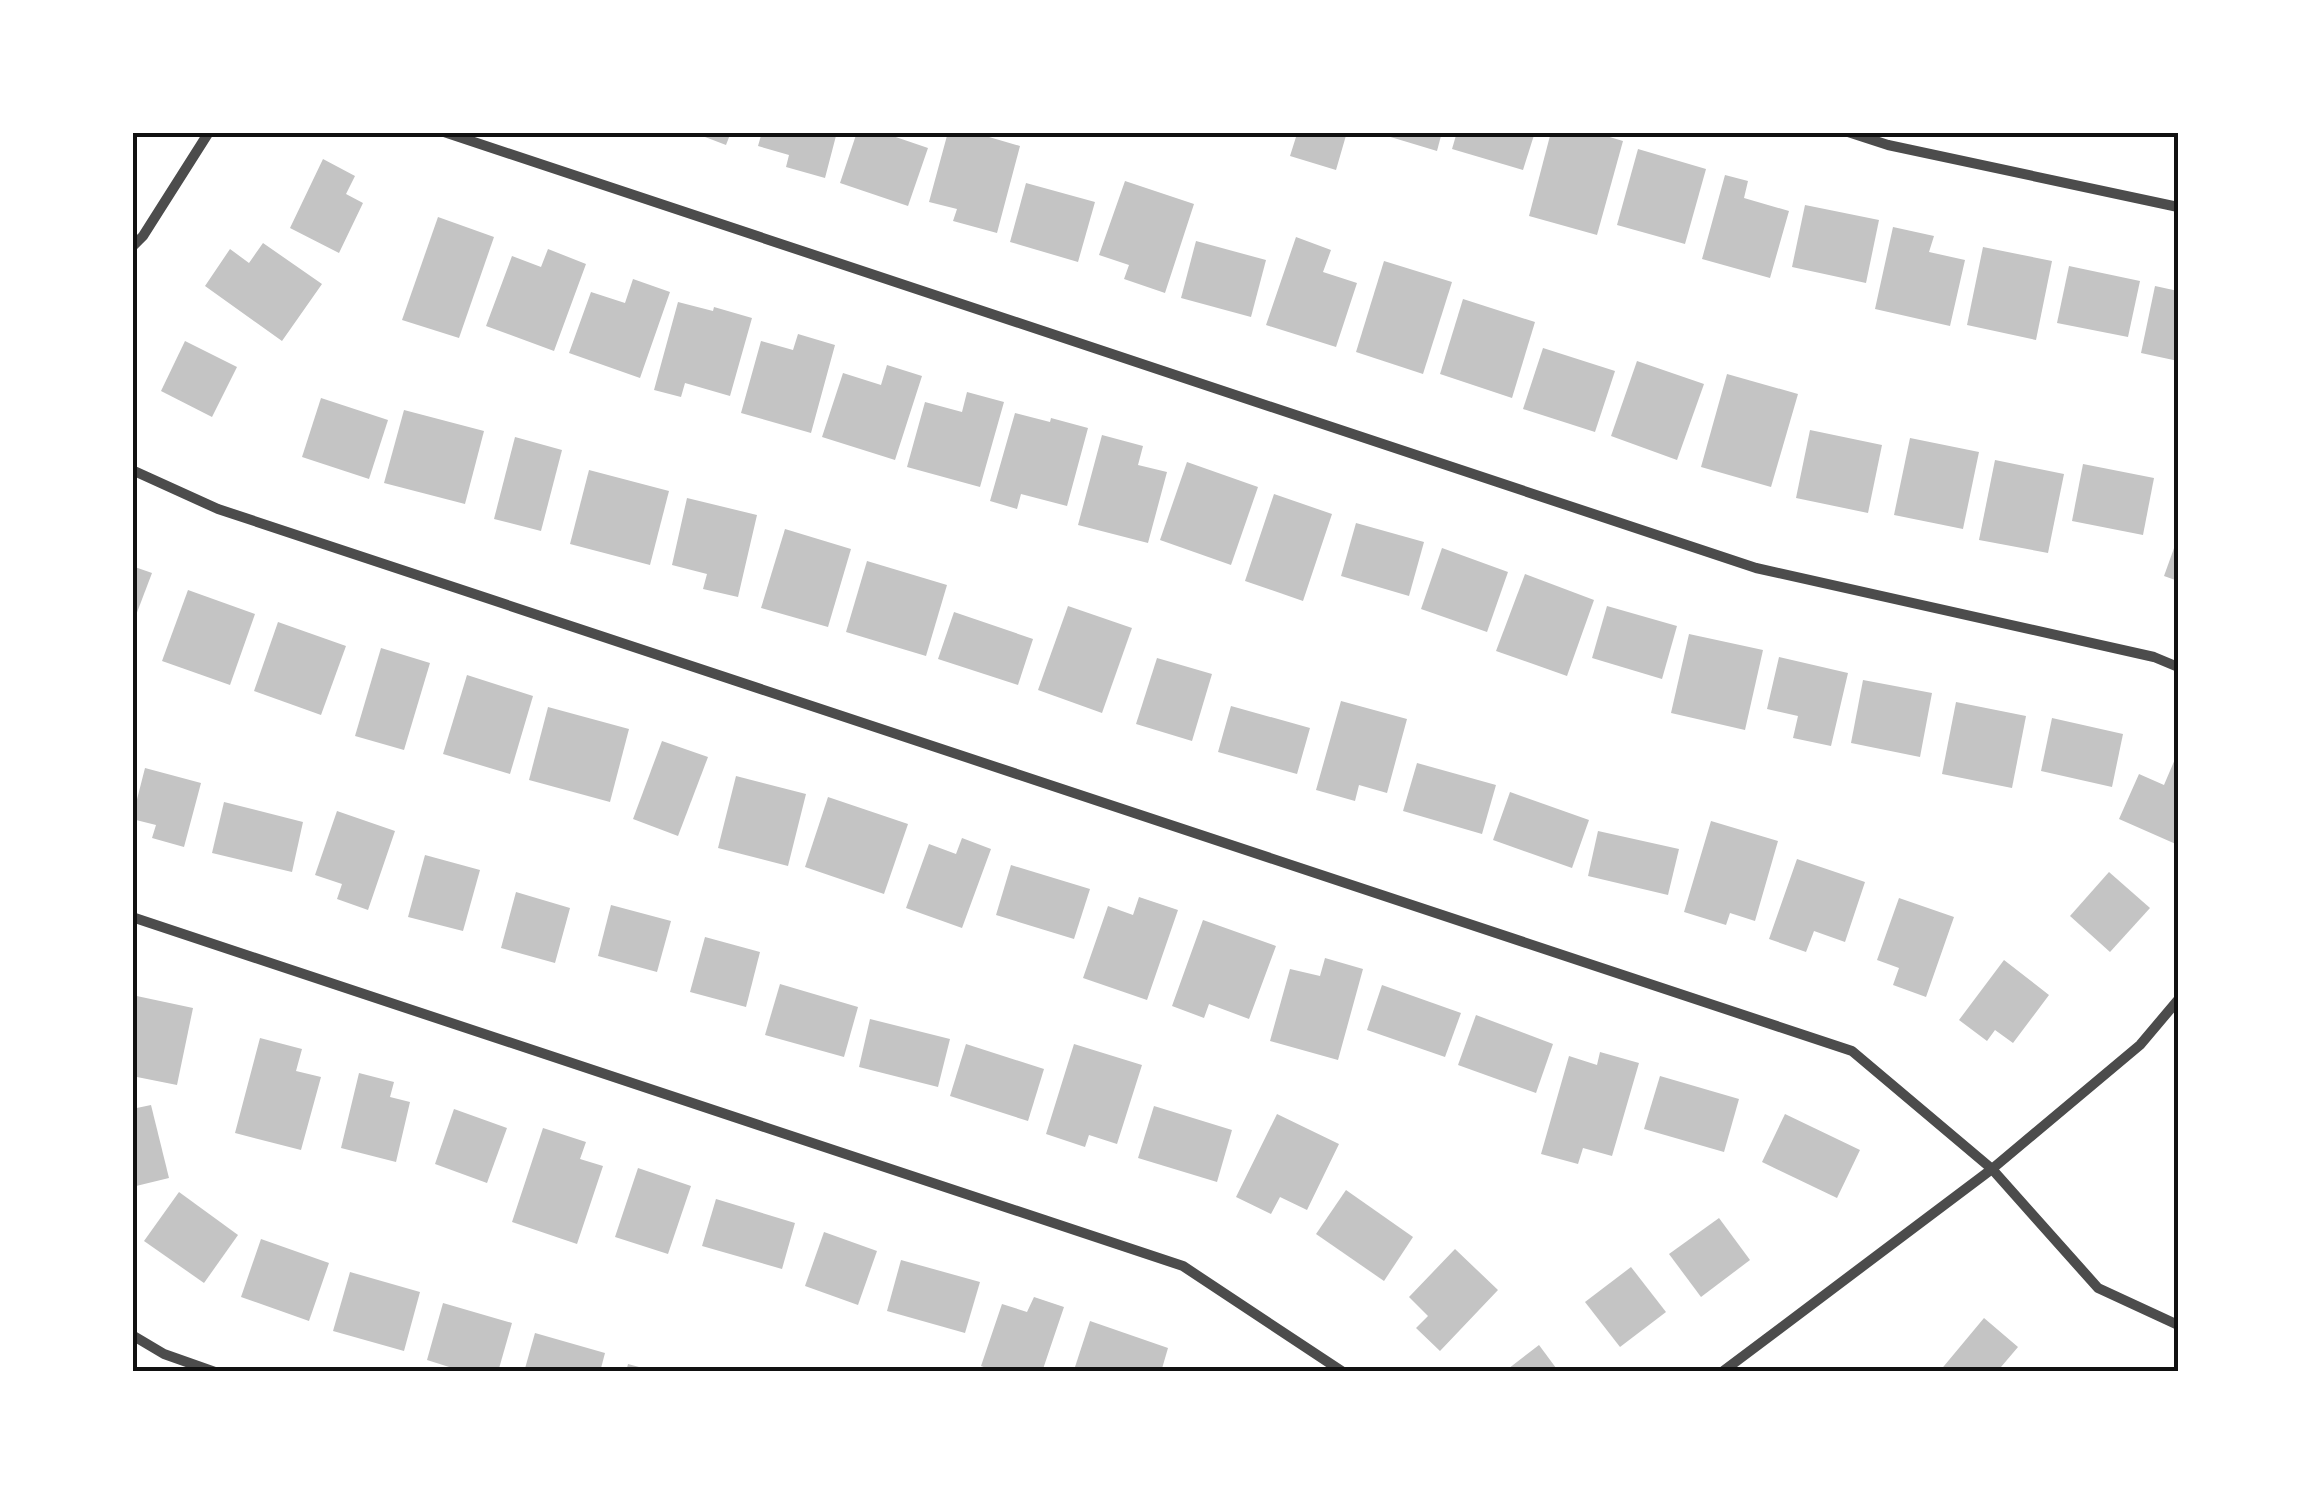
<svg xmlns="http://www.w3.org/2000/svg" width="2311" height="1504" viewBox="0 0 2311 1504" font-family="Roboto,sans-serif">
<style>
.building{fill:#c4c4c4}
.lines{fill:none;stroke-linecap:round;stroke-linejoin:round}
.minor{stroke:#4c4c4c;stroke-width:10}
.neatline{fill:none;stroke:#111;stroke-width:4}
</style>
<rect width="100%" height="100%" fill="#fff"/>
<g class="building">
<path d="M 692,132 L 731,132 L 726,145 Z"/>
<path d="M 762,132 L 837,132 L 825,178 L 786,167 L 789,155 L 758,146 Z"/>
<path d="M 857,132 L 881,132 L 928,148 L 908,206 L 840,183 Z"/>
<path d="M 948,132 L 972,132 L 1020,146 L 997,233 L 953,221 L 957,209 L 929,202 Z"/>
<path d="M 1283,132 L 1347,132 L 1336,170 L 1290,156 L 1296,137 Z"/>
<path d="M 1374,132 L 1442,132 L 1437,151 Z"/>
<path d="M 1457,132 L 1535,132 L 1523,170 L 1452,149 Z"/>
<path d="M 1551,132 L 1593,132 L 1623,141 L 1597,235 L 1529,216 Z"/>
<path d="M 1638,149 L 1706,169 L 1685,244 L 1617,225 Z"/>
<path d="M 323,159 L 355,176 L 346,194 L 363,203 L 339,253 L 290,228 Z"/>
<path d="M 1725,175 L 1748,181 L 1744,198 L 1789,211 L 1770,278 L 1702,259 Z"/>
<path d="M 1125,181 L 1194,204 L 1165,293 L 1124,279 L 1129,265 L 1099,255 Z"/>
<path d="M 1026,183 L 1095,202 L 1078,262 L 1010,242 Z"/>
<path d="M 1805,205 L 1879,220 L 1866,283 L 1792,267 Z"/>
<path d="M 438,217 L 494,237 L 459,338 L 402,320 Z"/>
<path d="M 1893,227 L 1934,236 L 1929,252 L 1965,260 L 1950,326 L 1875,309 Z"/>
<path d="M 1296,237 L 1331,250 L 1323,272 L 1357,283 L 1336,347 L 1266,325 Z"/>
<path d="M 1196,241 L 1266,260 L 1251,317 L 1181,298 Z"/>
<path d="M 263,243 L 322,284 L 282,341 L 205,286 L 230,249 L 249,263 Z"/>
<path d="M 1983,247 L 2052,261 L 2036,340 L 1967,325 Z"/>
<path d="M 548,249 L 586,264 L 554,351 L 486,326 L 512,256 L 541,267 Z"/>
<path d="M 1384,261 L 1452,282 L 1423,374 L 1356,352 Z"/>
<path d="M 2069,266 L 2140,281 L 2128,337 L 2057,323 Z"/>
<path d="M 633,279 L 670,292 L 640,378 L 569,353 L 591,292 L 625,303 Z"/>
<path d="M 2155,286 L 2178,291 L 2178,361 L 2141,353 Z"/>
<path d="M 1463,299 L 1535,322 L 1512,398 L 1440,374 Z"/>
<path d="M 678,302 L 713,311 L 714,307 L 752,318 L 730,396 L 685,383 L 681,397 L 654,390 Z"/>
<path d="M 798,334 L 835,345 L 811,433 L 741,413 L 761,341 L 793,350 Z"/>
<path d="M 185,341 L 237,367 L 212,417 L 161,391 Z"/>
<path d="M 1543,348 L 1615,371 L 1595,432 L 1523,409 Z"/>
<path d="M 1637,361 L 1704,384 L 1677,460 L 1611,436 Z"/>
<path d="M 887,365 L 922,376 L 895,460 L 822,437 L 843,373 L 881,385 Z"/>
<path d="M 1727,374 L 1798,394 L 1771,487 L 1701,467 Z"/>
<path d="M 967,392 L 1004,402 L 980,487 L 907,467 L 925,402 L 962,412 Z"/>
<path d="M 321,398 L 388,420 L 369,479 L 302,457 Z"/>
<path d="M 404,410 L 484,431 L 465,504 L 384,483 Z"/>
<path d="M 1015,413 L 1050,422 L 1051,418 L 1088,428 L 1067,506 L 1021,494 L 1017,509 L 990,501 Z"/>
<path d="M 1810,430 L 1882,445 L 1868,513 L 1796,498 Z"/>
<path d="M 1102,435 L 1143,446 L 1138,465 L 1167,472 L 1148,543 L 1078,525 Z"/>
<path d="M 515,437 L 562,450 L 541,531 L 494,519 Z"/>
<path d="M 1910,438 L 1979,452 L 1963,529 L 1894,515 Z"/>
<path d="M 1995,460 L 2064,474 L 2048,553 L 1979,540 Z"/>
<path d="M 1187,462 L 1258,487 L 1231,565 L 1160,540 Z"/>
<path d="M 2083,464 L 2154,478 L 2143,535 L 2072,521 Z"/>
<path d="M 589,470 L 669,491 L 650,565 L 570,544 Z"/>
<path d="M 1274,494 L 1332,514 L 1303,601 L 1245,581 Z"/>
<path d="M 687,498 L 757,515 L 738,597 L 703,589 L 707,574 L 672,565 Z"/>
<path d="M 1356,523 L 1424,542 L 1409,596 L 1341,576 Z"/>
<path d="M 785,529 L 851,549 L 828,627 L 761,608 Z"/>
<path d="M 2178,537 L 2178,581 L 2164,576 Z"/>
<path d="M 1442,548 L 1508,572 L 1487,632 L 1421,609 Z"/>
<path d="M 867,561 L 947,585 L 926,656 L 846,632 Z"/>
<path d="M 132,566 L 152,573 L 133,623 L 132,623 Z"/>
<path d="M 1525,574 L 1594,600 L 1567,676 L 1496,651 Z"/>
<path d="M 188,590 L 255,614 L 230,685 L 162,661 Z"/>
<path d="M 1068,606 L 1132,628 L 1102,713 L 1038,690 Z"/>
<path d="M 1607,606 L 1677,626 L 1662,679 L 1592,658 Z"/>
<path d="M 954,612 L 1033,639 L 1018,685 L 938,659 Z"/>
<path d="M 278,622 L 346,646 L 321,715 L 254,691 Z"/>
<path d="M 1689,634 L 1763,650 L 1745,730 L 1671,713 Z"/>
<path d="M 381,648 L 430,663 L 404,750 L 355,736 Z"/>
<path d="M 1779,657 L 1848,673 L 1831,746 L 1793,738 L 1798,716 L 1767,709 Z"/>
<path d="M 1157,658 L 1212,674 L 1192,741 L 1136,724 Z"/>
<path d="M 467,675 L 533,696 L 510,774 L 443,754 Z"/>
<path d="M 1863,680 L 1932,693 L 1920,757 L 1851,743 Z"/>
<path d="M 1341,701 L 1407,719 L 1387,793 L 1359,785 L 1355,801 L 1316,790 Z"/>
<path d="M 1956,702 L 2026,716 L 2012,788 L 1942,774 Z"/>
<path d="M 1231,706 L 1310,728 L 1297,774 L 1218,752 Z"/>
<path d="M 548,707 L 629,729 L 610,802 L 529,780 Z"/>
<path d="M 2052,718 L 2123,734 L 2112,787 L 2041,771 Z"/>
<path d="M 662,741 L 708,757 L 678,836 L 633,819 Z"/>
<path d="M 2178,752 L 2178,845 L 2119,819 L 2139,774 L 2164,785 Z"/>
<path d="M 1417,763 L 1496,785 L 1482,834 L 1403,811 Z"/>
<path d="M 145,768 L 201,783 L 184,847 L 152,838 L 156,825 L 132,819 Z"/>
<path d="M 736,776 L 806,794 L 788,866 L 718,848 Z"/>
<path d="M 1510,792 L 1589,820 L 1572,868 L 1493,840 Z"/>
<path d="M 828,797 L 908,824 L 884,894 L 805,867 Z"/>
<path d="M 224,802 L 303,822 L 292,872 L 212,853 Z"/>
<path d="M 337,811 L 395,831 L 368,910 L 337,899 L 342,884 L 315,875 Z"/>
<path d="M 1711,821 L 1778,841 L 1755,921 L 1730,913 L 1726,925 L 1684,912 Z"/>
<path d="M 1598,831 L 1679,849 L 1668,895 L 1588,876 Z"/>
<path d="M 962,838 L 991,849 L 962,928 L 906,908 L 929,844 L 956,854 Z"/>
<path d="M 425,855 L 480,870 L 463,931 L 408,917 Z"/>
<path d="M 1797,859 L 1865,882 L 1845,942 L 1814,931 L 1806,952 L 1769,939 Z"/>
<path d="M 1011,865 L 1090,889 L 1074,939 L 996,915 Z"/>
<path d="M 2109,872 L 2150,908 L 2110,952 L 2070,916 Z"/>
<path d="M 516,892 L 570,908 L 555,963 L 501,948 Z"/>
<path d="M 1139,897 L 1178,910 L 1147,1000 L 1083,978 L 1108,906 L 1133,915 Z"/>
<path d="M 1899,898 L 1954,917 L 1926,997 L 1893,985 L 1899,968 L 1877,960 Z"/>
<path d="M 611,905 L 671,921 L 657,972 L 598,956 Z"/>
<path d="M 1203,920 L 1276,946 L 1249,1019 L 1209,1004 L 1204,1018 L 1172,1006 Z"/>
<path d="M 705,937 L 760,952 L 746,1007 L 690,992 Z"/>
<path d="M 1325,958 L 1363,969 L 1338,1060 L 1270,1041 L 1290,969 L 1320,976 Z"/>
<path d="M 2004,960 L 2049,995 L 2013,1043 L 1995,1030 L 1987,1041 L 1959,1020 Z"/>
<path d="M 780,984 L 858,1007 L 844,1057 L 765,1035 Z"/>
<path d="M 1382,985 L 1461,1013 L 1445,1057 L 1367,1030 Z"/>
<path d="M 132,995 L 193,1008 L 177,1085 L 132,1076 Z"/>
<path d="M 1476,1015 L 1553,1044 L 1536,1093 L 1458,1065 Z"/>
<path d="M 870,1019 L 950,1039 L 938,1087 L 859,1067 Z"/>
<path d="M 260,1038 L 302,1049 L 296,1071 L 321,1077 L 301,1150 L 235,1133 Z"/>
<path d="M 966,1044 L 1044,1069 L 1028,1121 L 950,1096 Z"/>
<path d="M 1074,1044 L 1142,1065 L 1117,1144 L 1089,1135 L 1085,1147 L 1046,1134 Z"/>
<path d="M 1600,1052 L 1639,1063 L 1612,1156 L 1583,1148 L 1578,1164 L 1541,1154 L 1569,1056 L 1597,1065 Z"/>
<path d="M 359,1073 L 394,1082 L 390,1097 L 410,1102 L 396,1162 L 341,1148 Z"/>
<path d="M 1660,1076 L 1739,1099 L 1724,1152 L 1644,1129 Z"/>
<path d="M 151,1105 L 169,1178 L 132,1187 L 132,1109 Z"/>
<path d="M 1154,1106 L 1232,1130 L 1217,1182 L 1138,1158 Z"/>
<path d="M 454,1109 L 507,1128 L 487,1183 L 435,1164 Z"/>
<path d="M 1277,1114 L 1339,1144 L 1307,1210 L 1280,1197 L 1271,1214 L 1236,1197 Z"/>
<path d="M 1785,1114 L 1860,1150 L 1837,1198 L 1762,1162 Z"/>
<path d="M 543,1128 L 586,1142 L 580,1159 L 603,1166 L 577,1244 L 512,1222 Z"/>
<path d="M 638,1168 L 691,1186 L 668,1254 L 615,1237 Z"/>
<path d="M 1346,1190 L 1413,1237 L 1384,1281 L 1316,1234 Z"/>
<path d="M 179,1192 L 238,1235 L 204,1283 L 144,1241 Z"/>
<path d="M 716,1199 L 795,1223 L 782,1269 L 702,1246 Z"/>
<path d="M 1719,1218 L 1750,1260 L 1701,1297 L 1669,1254 Z"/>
<path d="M 824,1232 L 877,1251 L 858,1305 L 805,1286 Z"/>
<path d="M 261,1239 L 329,1263 L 309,1321 L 241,1297 Z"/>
<path d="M 1455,1249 L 1498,1290 L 1440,1351 L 1416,1328 L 1428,1316 L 1409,1297 Z"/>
<path d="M 901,1260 L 980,1282 L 965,1333 L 887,1311 Z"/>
<path d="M 1631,1267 L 1666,1312 L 1620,1347 L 1585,1302 Z"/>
<path d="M 350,1272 L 420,1292 L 404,1351 L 333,1331 Z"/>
<path d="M 1034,1297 L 1064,1307 L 1042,1372 L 997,1372 L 981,1366 L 1002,1304 L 1027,1312 Z"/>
<path d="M 443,1303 L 512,1323 L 498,1372 L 465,1372 L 427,1360 Z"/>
<path d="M 1984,1318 L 2018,1347 L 2001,1367 L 2006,1372 L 1939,1372 Z"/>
<path d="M 1090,1321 L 1168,1348 L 1161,1372 L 1089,1372 L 1075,1367 Z"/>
<path d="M 535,1333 L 605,1353 L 600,1372 L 524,1372 Z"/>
<path d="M 1539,1345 L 1559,1372 L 1504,1372 Z"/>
<path d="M 628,1364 L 650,1370 L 650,1372 L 626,1372 Z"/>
</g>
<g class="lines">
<g class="minor">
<path d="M 444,132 L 1756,568 L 2154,657 L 2178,667"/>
<path d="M 1848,132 L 1888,145 L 2178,207"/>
<path d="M 132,247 L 143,236 L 209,132"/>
<path d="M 132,470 L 218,509 L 1852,1051 L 1992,1169 L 2098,1288 L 2178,1325"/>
<path d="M 132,917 L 1183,1266 L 1343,1372"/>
<path d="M 132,1335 L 164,1354 L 215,1372"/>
<path d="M 1722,1372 L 1992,1169 L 2140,1045 L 2178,1000"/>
</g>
</g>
<rect width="2311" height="1504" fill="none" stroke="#ffffff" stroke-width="270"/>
<rect x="135" y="135" width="2041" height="1234" class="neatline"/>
</svg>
